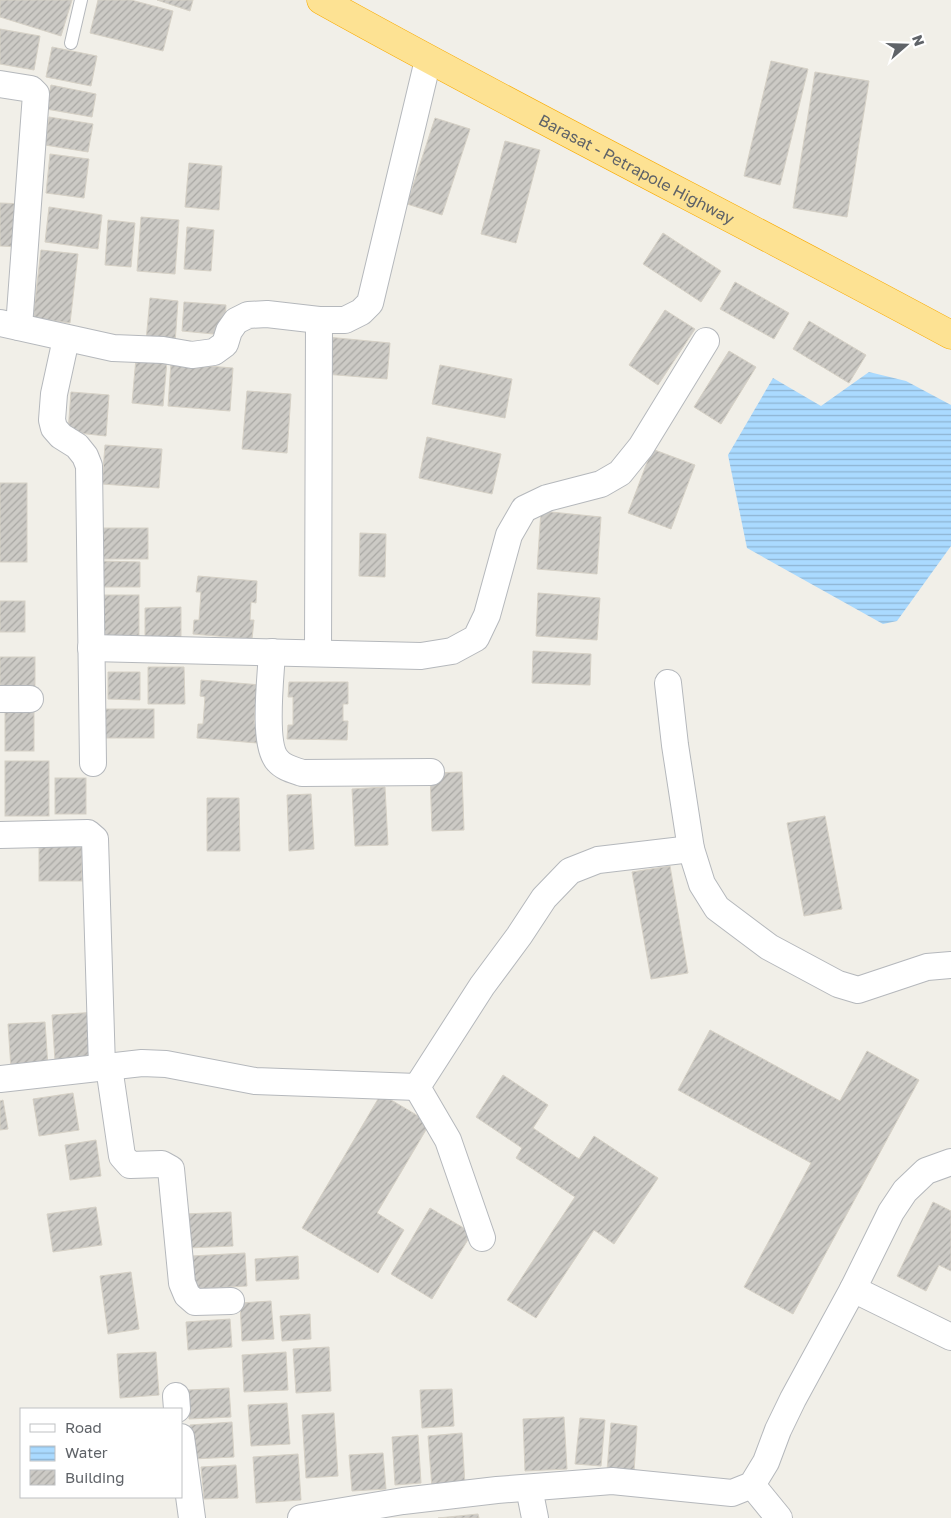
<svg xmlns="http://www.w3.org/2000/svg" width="951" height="1518" viewBox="0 0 951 1518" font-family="'Golos Text',sans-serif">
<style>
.water{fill:url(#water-rules)}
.building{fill:url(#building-hatch);stroke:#d6d1c6}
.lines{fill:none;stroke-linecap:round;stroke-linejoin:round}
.lane-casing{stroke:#b5b8bc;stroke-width:14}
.street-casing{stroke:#b5b8bc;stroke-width:28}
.highway-casing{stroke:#f9ab00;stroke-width:29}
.lane{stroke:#fff;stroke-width:12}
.street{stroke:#fff;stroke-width:26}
.highway{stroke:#fde293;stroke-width:28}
.labels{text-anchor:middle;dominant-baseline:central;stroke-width:4;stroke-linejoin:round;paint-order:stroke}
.street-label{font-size:16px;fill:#5f6368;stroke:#fff}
</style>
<defs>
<pattern id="water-rules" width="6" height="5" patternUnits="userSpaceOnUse" patternTransform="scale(1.25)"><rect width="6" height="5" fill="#aadaff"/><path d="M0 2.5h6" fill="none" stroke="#8eb4d2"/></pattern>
<pattern id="building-hatch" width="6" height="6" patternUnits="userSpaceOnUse" patternTransform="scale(1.25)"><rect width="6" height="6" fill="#cccac5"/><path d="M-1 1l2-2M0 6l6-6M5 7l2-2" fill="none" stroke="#a9a8a4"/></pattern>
</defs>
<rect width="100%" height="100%" fill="#f1efe8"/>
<path class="water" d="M 869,372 L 906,381 L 951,405 L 951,546 L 897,621 L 883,624 L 747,548 L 728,455 L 773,378 L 821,406 Z"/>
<g class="building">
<path d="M 0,0 L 72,0 L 61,36 L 0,17 Z"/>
<path d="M 98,0 L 131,0 L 173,11 L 163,51 L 90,33 Z"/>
<path d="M 157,0 L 193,0 L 190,11 Z"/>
<path d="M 0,29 L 40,36 L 34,70 L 0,64 Z"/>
<path d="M 52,47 L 97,56 L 91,86 L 46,77 Z"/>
<path d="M 771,61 L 808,69 L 780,185 L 744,176 Z"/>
<path d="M 815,72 L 869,81 L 847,217 L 793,208 Z"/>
<path d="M 51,85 L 96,94 L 92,117 L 46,109 Z"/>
<path d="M 49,117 L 93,124 L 88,152 L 45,145 Z"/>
<path d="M 435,118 L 470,129 L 442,215 L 407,204 Z"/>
<path d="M 505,141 L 540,150 L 516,243 L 481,234 Z"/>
<path d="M 50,154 L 89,159 L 84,198 L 46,193 Z"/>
<path d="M 189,163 L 222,166 L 219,210 L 185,207 Z"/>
<path d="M 0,203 L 25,204 L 22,247 L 0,246 Z"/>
<path d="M 49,207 L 102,215 L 98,249 L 45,242 Z"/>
<path d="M 141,217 L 179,220 L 175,274 L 137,271 Z"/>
<path d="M 108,220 L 135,223 L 131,267 L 105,265 Z"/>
<path d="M 187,227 L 214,230 L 211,271 L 184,269 Z"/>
<path d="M 663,233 L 721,271 L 701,302 L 643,264 Z"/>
<path d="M 41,250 L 78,254 L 70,323 L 33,318 Z"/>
<path d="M 735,282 L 789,313 L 774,339 L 720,309 Z"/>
<path d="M 150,298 L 178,301 L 175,343 L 146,341 Z"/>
<path d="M 184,302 L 226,305 L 224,335 L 182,331 Z"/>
<path d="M 665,310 L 695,329 L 658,385 L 629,365 Z"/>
<path d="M 809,321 L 866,355 L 849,383 L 793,349 Z"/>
<path d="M 327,337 L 390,343 L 387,379 L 324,374 Z"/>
<path d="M 729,351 L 756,367 L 721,424 L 694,407 Z"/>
<path d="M 136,358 L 167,361 L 163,406 L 132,403 Z"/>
<path d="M 171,363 L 233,368 L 230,411 L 168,406 Z"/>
<path d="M 440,365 L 512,379 L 505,418 L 432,404 Z"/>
<path d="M 247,391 L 291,394 L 287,453 L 242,449 Z"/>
<path d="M 71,392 L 109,395 L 106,436 L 68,432 Z"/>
<path d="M 427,437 L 501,454 L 492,494 L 419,478 Z"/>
<path d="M 105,445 L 162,449 L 159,488 L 102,484 Z"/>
<path d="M 652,449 L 695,465 L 671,529 L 628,513 Z"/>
<rect x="0" y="483" width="27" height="79"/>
<path d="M 541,511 L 601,517 L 597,574 L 537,569 Z"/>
<rect x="103" y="528" width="45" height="31"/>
<path d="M 360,533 L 386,534 L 385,577 L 359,576 Z"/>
<path d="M 101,561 L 140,562 L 140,587 L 101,587 Z"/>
<path d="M 198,576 L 257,581 L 256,603 L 251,602 L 250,620 L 254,620 L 252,639 L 193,634 L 194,620 L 199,620 L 201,592 L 196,592 Z"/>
<path d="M 538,593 L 600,598 L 597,640 L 536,636 Z"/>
<rect x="101" y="595" width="38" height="46"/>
<rect x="0" y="601" width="25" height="31"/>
<path d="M 181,607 L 181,642 L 145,642 L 145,608 Z"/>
<path d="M 533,651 L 591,654 L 590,685 L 532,683 Z"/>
<rect x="0" y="657" width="35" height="40"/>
<path d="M 148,667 L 184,667 L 185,704 L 148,704 Z"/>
<path d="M 108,672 L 140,672 L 140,700 L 108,699 Z"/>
<path d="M 201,680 L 261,685 L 260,707 L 255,707 L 254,724 L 258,724 L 257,743 L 197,738 L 198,724 L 203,724 L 205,697 L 200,696 Z"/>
<path d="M 289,682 L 348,682 L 348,704 L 343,704 L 343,721 L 348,721 L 347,740 L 287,739 L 288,725 L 293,725 L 293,697 L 288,697 Z"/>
<rect x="5" y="709" width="29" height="42"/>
<rect x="103" y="709" width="51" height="29"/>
<rect x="5" y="761" width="44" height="55"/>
<path d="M 462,772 L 464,830 L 432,831 L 430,773 Z"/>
<rect x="55" y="778" width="31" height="36"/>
<path d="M 385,787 L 388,845 L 355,846 L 352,789 Z"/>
<path d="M 311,794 L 314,849 L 289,851 L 287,795 Z"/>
<path d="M 207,798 L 239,798 L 240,851 L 207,851 Z"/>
<path d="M 825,816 L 842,909 L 804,916 L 787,823 Z"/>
<rect x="39" y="840" width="43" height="41"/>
<path d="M 670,866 L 688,973 L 651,979 L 632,872 Z"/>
<path d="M 97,1012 L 99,1059 L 55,1061 L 52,1015 Z"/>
<path d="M 45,1022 L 48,1067 L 11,1069 L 8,1024 Z"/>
<path d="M 710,1030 L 840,1101 L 867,1051 L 919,1080 L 793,1314 L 744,1287 L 811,1163 L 678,1090 Z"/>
<path d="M 503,1075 L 548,1105 L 533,1128 L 579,1159 L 594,1136 L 658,1178 L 614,1244 L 594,1230 L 536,1318 L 507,1300 L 575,1197 L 516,1158 L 522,1148 L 476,1117 Z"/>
<path d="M 73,1093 L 79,1130 L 39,1136 L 33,1099 Z"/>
<path d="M 381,1094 L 430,1123 L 377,1213 L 404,1230 L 378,1273 L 302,1228 Z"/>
<path d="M 3,1100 L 8,1129 L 0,1130 L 0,1101 Z"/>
<path d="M 96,1140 L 101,1176 L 70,1180 L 65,1145 Z"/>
<path d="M 933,1202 L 951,1211 L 951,1271 L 939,1265 L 926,1291 L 897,1276 Z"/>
<path d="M 96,1207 L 102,1245 L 53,1252 L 47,1214 Z"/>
<path d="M 430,1208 L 472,1233 L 432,1299 L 391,1274 Z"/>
<path d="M 231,1212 L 233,1246 L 187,1248 L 185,1214 Z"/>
<path d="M 245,1253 L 247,1286 L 194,1289 L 192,1256 Z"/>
<path d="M 298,1256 L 299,1279 L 256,1281 L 255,1259 Z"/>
<path d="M 131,1272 L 139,1329 L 108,1334 L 100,1276 Z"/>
<path d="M 271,1301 L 274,1339 L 242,1341 L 240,1303 Z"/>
<path d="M 310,1314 L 311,1339 L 282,1341 L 280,1316 Z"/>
<path d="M 230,1319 L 232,1347 L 188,1350 L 186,1322 Z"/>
<path d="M 329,1347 L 331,1391 L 296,1393 L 293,1349 Z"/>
<path d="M 156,1352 L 159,1395 L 120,1398 L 117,1354 Z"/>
<path d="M 286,1352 L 288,1390 L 244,1392 L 242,1355 Z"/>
<path d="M 229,1388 L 231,1417 L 189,1419 L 188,1390 Z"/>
<path d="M 452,1389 L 454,1426 L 422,1428 L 420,1390 Z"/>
<path d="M 287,1403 L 290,1444 L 251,1446 L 248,1405 Z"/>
<path d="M 334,1413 L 338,1476 L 306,1478 L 302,1415 Z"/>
<path d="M 564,1417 L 567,1469 L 525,1471 L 523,1419 Z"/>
<path d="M 580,1418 L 605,1420 L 601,1466 L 575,1464 Z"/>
<path d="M 232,1422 L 234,1457 L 192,1459 L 190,1425 Z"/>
<path d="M 611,1423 L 637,1426 L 634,1472 L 607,1470 Z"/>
<path d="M 462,1433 L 465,1486 L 432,1488 L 428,1436 Z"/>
<path d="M 418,1435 L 421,1483 L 395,1485 L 392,1437 Z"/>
<path d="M 383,1453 L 386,1489 L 352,1491 L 349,1455 Z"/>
<path d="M 298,1454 L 301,1500 L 256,1503 L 253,1457 Z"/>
<path d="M 236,1465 L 238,1498 L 204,1499 L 201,1467 Z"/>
<path d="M 478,1514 L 479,1518 L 438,1518 Z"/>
</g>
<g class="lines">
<g class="lane-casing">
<path id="lane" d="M 71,43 L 81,0"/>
</g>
<g class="street-casing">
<g id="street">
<path d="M 0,84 L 31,89 L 36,94 L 19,327"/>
<path d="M 0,323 L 113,348 L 163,350 L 192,355 L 214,352 L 225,344 L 229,331 L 236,321 L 248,315 L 267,314 L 319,320 L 345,320 L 361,312 L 370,303 L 428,60"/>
<path d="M 66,339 L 54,394 L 52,420 L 54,428 L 61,436 L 77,446 L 85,456 L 89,466 L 93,763"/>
<path d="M 91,648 L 421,656 L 452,651 L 476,638 L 487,615 L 509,535 L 524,509 L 547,498 L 601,484 L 620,473 L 641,447 L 706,341"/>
<path d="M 272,652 C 271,676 262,745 278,761 C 284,768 294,770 302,773 L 431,772"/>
<path d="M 318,653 L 319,320"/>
<path d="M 668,683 L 675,745 L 691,849 L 702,884 L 717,908 L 769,947 L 838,984 L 858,990 L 927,967 L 951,965"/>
<path d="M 0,699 L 30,699"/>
<path d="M 0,835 L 88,833 L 95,839 L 102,1067"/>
<path d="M 109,1067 L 122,1156 L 130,1165 L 162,1164 L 171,1169 L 182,1283 L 187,1295 L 195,1302 L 231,1301"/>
<path d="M 0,1079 L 142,1063 L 166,1064 L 255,1081 L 417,1087"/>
<path d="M 482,1238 L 448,1140 L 417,1087 L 482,986 L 519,936 L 544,898 L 570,871 L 598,860 L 691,849"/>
<path d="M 853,1289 L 951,1337"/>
<path d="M 176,1396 L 177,1409"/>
<path d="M 181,1437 L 192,1518"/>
<path d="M 752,1485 L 779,1518"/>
<path d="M 529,1488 L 535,1518"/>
<path d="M 301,1518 L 403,1501 L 497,1490 L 612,1481 L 732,1493 L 752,1485 L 766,1462 L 778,1430 L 793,1399 L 853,1289 L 891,1212 L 905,1191 L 926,1171 L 951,1162"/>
</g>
</g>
<g class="highway-casing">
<g id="highway">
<path id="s1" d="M 321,0 C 529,116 742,222 951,335"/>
</g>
</g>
<use href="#lane" class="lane"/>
<use href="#street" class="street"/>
<use href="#highway" class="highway"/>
</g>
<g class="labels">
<g class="street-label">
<text stroke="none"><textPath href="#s1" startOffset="358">Barasat - Petrapole Highway</textPath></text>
</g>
</g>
<rect x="20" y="1408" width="162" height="90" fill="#ffffff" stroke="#bfc1c3"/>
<rect x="30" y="1424" width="25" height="8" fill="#ffffff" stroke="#bfc1c3"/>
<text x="65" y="1433" font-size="15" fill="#5f6368">Road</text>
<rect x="30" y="1446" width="25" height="15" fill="url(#water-rules)" stroke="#bfc1c3"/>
<text x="65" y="1458" font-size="15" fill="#5f6368">Water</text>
<rect x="30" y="1470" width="25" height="15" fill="url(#building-hatch)" stroke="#bfc1c3"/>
<text x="65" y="1483" font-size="15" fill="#5f6368">Building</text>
<g transform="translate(906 45) rotate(70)" stroke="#ffffff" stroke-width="4" paint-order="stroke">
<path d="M0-4L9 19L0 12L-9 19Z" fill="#5f6368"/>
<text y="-8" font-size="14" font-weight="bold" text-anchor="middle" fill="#5f6368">N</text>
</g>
</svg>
